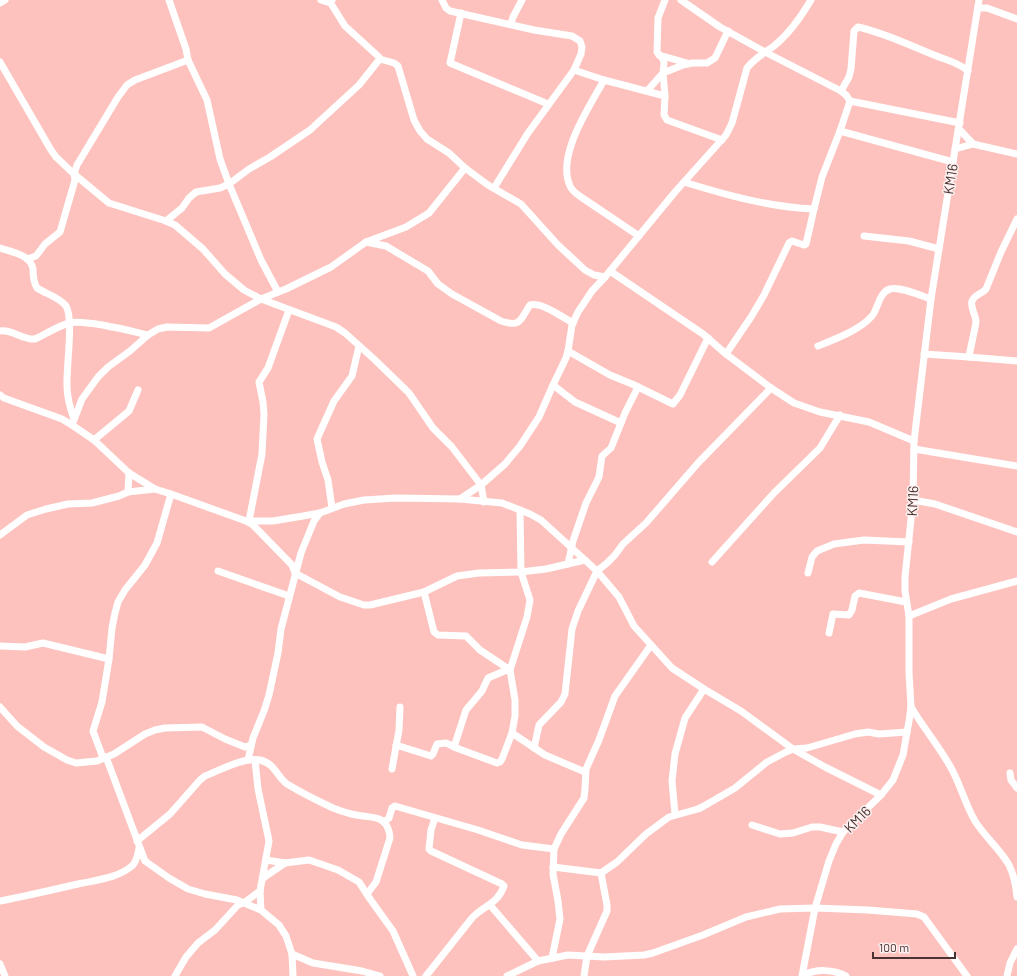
<svg xmlns="http://www.w3.org/2000/svg" width="1017" height="976" viewBox="0 0 1017 976" font-family="Barlow,sans-serif">
<style>
.lines{fill:none;stroke-linecap:round;stroke-linejoin:round}
.minor{stroke:#fff;stroke-width:7}
.labels{text-anchor:middle;dominant-baseline:central;stroke-width:3;stroke-linejoin:round;paint-order:stroke}
.street-label{font-size:14px;fill:#493231;stroke:#fdf0ef}
</style>
<rect width="100%" height="100%" fill="#fdc2bd"/>
<g class="lines">
<g class="minor">
<path d="M 169,0 L 186,49 L 188,60 L 207,100 L 220,159 L 229,184 L 261,260 L 278,292"/>
<path d="M 321,0 L 327,2 L 332,0"/>
<path d="M 442,0 L 446,8 L 450,11 L 534,30 L 572,36 L 580,41 L 582,47 L 581,54 L 574,70 L 528,133 L 494,188"/>
<path d="M 665,0 L 658,18 L 657,52 L 663,59 L 664,63 L 663,73 L 665,96"/>
<path d="M 681,0 L 720,27 L 765,52 L 841,91 L 846,95 L 850,101 L 840,131 L 822,177 L 814,209 C 769,207 726,195 684,182"/>
<path d="M 0,3 L 5,0"/>
<path d="M 978,8 L 987,8 L 1017,19"/>
<path d="M 461,13 L 450,63 L 548,104"/>
<path d="M 511,24 L 513,17 L 522,0"/>
<path d="M 659,55 L 687,63"/>
<path d="M 380,59 L 394,63 L 398,66 L 414,120 L 420,131 L 427,139 L 449,153 L 465,168 L 488,185 L 521,204 L 558,245 L 585,270 L 594,275 L 605,277"/>
<path d="M 0,62 L 51,150 L 56,157 L 74,174 L 109,203 L 166,221 L 175,225 L 203,249 L 225,274 L 244,290 L 261,299 L 336,327 L 345,333 L 374,359 L 409,393 L 433,428 L 452,447 L 481,485 L 484,502"/>
<path d="M 574,70 L 604,80 L 665,96 L 664,115 L 667,120 L 722,140"/>
<path d="M 604,80 C 590,106 556,155 570,186 C 572,191 577,194 581,197 L 639,236"/>
<path d="M 647,91 L 663,73 L 683,65 L 692,63 L 707,63 L 715,58 L 728,31"/>
<path d="M 841,91 L 849,77 L 851,69 L 854,31 L 858,27 C 885,33 909,45 934,55 C 946,60 958,62 968,71"/>
<path d="M 850,101 L 960,123"/>
<path d="M 959,129 L 973,144"/>
<path d="M 840,131 L 953,162"/>
<path d="M 955,149 L 973,144 L 1017,154"/>
<path d="M 166,221 L 182,208 L 189,198 L 196,192 L 220,188 L 229,184 L 249,169 L 270,157 L 310,130 L 359,85 L 379,60 L 379,57 L 345,26 L 330,2"/>
<path d="M 864,236 L 909,241 L 939,249"/>
<path d="M 366,242 L 386,246 L 428,271 L 438,284 L 452,294 L 501,321 C 522,328 520,319 530,305 C 542,302 562,317 573,323"/>
<path d="M 0,248 C 12,252 31,255 33,269 C 33,276 34,283 37,288 C 46,294 59,297 66,306 C 74,319 66,368 67,386 C 67,397 70,408 74,419"/>
<path d="M 27,259 L 36,256 L 45,244 L 60,232 L 75,180 L 74,174 L 77,165 L 118,97 L 127,85 L 135,80 L 188,60"/>
<path d="M 610,271 L 703,334 L 726,354 L 771,388 L 794,403 L 820,412 L 869,422 L 914,441"/>
<path d="M 0,331 C 12,329 23,340 35,339 C 46,334 58,326 69,323 C 85,319 131,331 148,335"/>
<path d="M 818,346 C 835,339 860,330 872,316 C 878,309 879,292 890,289 C 899,286 922,296 931,299"/>
<path d="M 568,351 L 610,375 L 632,384 L 673,404 L 680,395 L 708,338"/>
<path d="M 726,354 L 751,317 L 764,295 L 789,243 L 792,241 L 804,245 L 806,244 L 814,209"/>
<path d="M 924,354 L 969,357 L 1017,361"/>
<path d="M 969,357 C 971,345 974,334 976,322 C 976,315 970,308 972,301 C 975,294 982,294 986,289 L 1001,252 L 1017,219"/>
<path d="M 553,385 L 575,402 L 621,423"/>
<path d="M 0,395 L 4,398 L 62,419 L 72,425 L 94,440 L 129,473 L 155,489 L 171,494 L 246,521 L 273,521 L 303,516 L 320,513 L 344,504 L 364,500 L 396,498 L 460,499 L 502,503 L 530,514 L 541,520 L 597,571 L 619,597 L 634,626 L 672,668 L 704,689 L 741,711 L 793,749 L 825,767 L 881,795"/>
<path d="M 72,425 L 82,399 L 98,377 L 108,367 L 130,351 L 148,335 L 158,329 L 167,327 L 209,328 L 261,299 L 286,289 L 331,267 L 366,242 L 406,227 L 429,213 L 465,168"/>
<path d="M 94,440 L 129,411 L 138,390"/>
<path d="M 914,449 L 1017,466"/>
<path d="M 128,492 L 129,473"/>
<path d="M 171,494 L 157,543 L 145,565 L 125,590 L 118,602 L 115,613 L 112,628 L 109,659 L 102,702 L 93,731 L 103,758 L 106,757 L 145,861 L 169,878 L 188,889 L 205,894 L 237,900 L 261,910 L 279,925 L 286,936 L 292,954 L 293,976"/>
<path d="M 460,499 L 481,485 L 505,464 L 520,446 L 539,417 L 553,385 L 566,358 L 568,351 L 572,325 L 578,312 L 592,291 L 605,277 L 675,192 L 726,135 L 732,123 L 747,68 C 755,58 764,53 774,46 C 790,33 801,17 811,0"/>
<path d="M 913,500 L 935,504 L 1017,532"/>
<path d="M 332,508 L 328,480 L 322,462 L 317,439 L 334,401 L 352,376 L 359,346"/>
<path d="M 246,521 L 253,525 L 292,565 L 295,573 L 340,597 L 364,605 L 370,605 L 424,592 L 457,576 L 479,573 L 521,572 L 546,569 L 585,560"/>
<path d="M 249,521 L 262,454 L 264,414 L 263,402 L 259,382 L 268,368 L 289,310"/>
<path d="M 0,535 L 27,515 L 46,509 L 68,504 L 92,503 L 119,496 L 128,492 L 155,489"/>
<path d="M 712,562 L 774,493 L 820,448 L 840,415"/>
<path d="M 568,564 L 573,541 L 586,503 L 599,477 L 602,456 L 611,448 L 625,413 L 638,387"/>
<path d="M 218,571 L 289,596"/>
<path d="M 808,573 L 812,557 L 817,551 L 834,544 L 864,540 L 909,542"/>
<path d="M 424,592 L 434,632 L 438,635 L 466,636 L 480,650 L 510,670"/>
<path d="M 909,616 L 951,599 L 1017,581"/>
<path d="M 829,633 L 833,614 L 849,615 L 852,610 L 855,596 L 859,593 L 906,602"/>
<path d="M 0,646 L 25,647 L 43,643 L 109,659"/>
<path d="M 0,707 L 17,726 L 44,747 L 67,760 L 76,763 L 97,761 L 114,754 L 145,734 L 155,730 L 165,728 L 202,727 L 225,739 L 245,747 L 251,745"/>
<path d="M 911,707 C 923,727 938,745 950,766 C 960,783 965,804 975,821 C 985,837 1000,849 1009,865 C 1014,875 1016,886 1017,897"/>
<path d="M 512,733 L 545,755 L 585,772"/>
<path d="M 396,745 L 431,756 L 433,754 L 437,744 L 446,743 L 459,749 L 497,763 L 500,762 L 502,759 L 512,733 L 515,716 L 515,700 L 510,670 L 527,617 L 530,600 L 521,572 L 520,510"/>
<path d="M 454,747 L 466,710 L 482,691 L 488,678 L 509,669"/>
<path d="M 534,748 L 539,725 L 561,702 L 565,694 L 572,629 L 578,611 L 597,571 L 607,563 L 615,555 L 623,544 L 646,523 L 698,463 L 771,388"/>
<path d="M 248,760 L 253,738 L 264,711 L 269,695 L 278,653 L 281,629 L 301,553 L 314,521 L 320,513"/>
<path d="M 255,760 L 258,789 L 269,841 L 260,891 L 261,910"/>
<path d="M 392,769 L 399,730 L 400,707"/>
<path d="M 1010,773 L 1011,780 L 1017,788"/>
<path d="M 675,814 L 672,781 L 675,754 L 685,718 L 704,689"/>
<path d="M 384,822 L 389,818 L 392,808 L 395,806 L 478,830 L 522,845 L 554,849"/>
<path d="M 752,825 L 780,834 L 793,833 L 812,827 L 820,827 L 843,832"/>
<path d="M 137,841 L 170,814 L 200,780 L 205,776 C 220,770 244,757 260,760 C 276,764 276,776 287,784 C 302,793 318,801 333,808 C 343,812 353,815 363,816 C 369,817 376,817 381,820 C 387,823 390,832 390,838 L 376,882 L 367,894"/>
<path d="M 266,860 L 285,863 L 309,860 L 338,870 L 359,882 L 370,899 L 393,931 L 413,976"/>
<path d="M 553,867 L 601,873 L 617,862 L 646,834 L 669,817 L 698,809 L 704,806 L 735,788 L 767,762 L 786,752 L 793,749 L 807,748 L 855,734 L 868,732 L 879,734 L 907,732"/>
<path d="M 263,878 L 285,863"/>
<path d="M 0,901 C 26,896 52,890 78,884 C 97,880 119,878 133,865 C 137,860 138,854 139,848"/>
<path d="M 490,905 L 538,961"/>
<path d="M 292,954 L 313,963 L 362,971 L 380,976"/>
<path d="M 552,958 L 560,919 L 558,901 L 553,874 L 554,849 L 561,834 L 584,798 L 585,789 L 586,769 L 599,740 L 615,696 L 651,645"/>
<path d="M 0,964 L 5,976"/>
<path d="M 803,975 C 816,969 833,969 846,976"/>
<path d="M 175,976 L 186,957 L 198,943 L 215,930 L 238,905 L 245,902 L 260,891"/>
<path d="M 426,976 L 472,918 C 484,905 497,905 504,886 L 502,884 L 431,851 L 429,849 L 431,830 L 435,818"/>
<path d="M 507,976 L 538,961 L 568,955 L 604,957 L 644,955 L 653,953 L 703,935 L 746,917 L 780,909 L 815,908 L 868,910 L 917,914 L 924,917 L 967,976"/>
<path d="M 584,976 L 587,956 L 607,911 L 607,905 L 601,873"/>
<path d="M 802,976 L 815,908 L 829,861 L 836,844 L 843,832 L 881,795 L 893,780 L 903,755 L 909,721 L 911,707 L 909,672 L 909,616 L 905,591 L 905,577 L 913,500 L 914,441 L 931,299 L 979,0"/>
<path d="M 1007,976 L 1010,963 L 1017,949"/>
</g>
</g>
<g class="labels">
<g class="street-label">
<text transform="translate(950 179) rotate(-81)">KM16</text>
<text transform="translate(912 501) rotate(-87)">KM16</text>
<text transform="translate(857 819) rotate(-45)">KM16</text>
</g>
</g>
<path d="M873 952v6h82v-6" fill="none" stroke="#493231" stroke-width="2"/>
<text x="879" y="952" font-size="12" fill="#493231" stroke="#fdf0ef" stroke-width="3" paint-order="stroke">100 m</text>
</svg>
